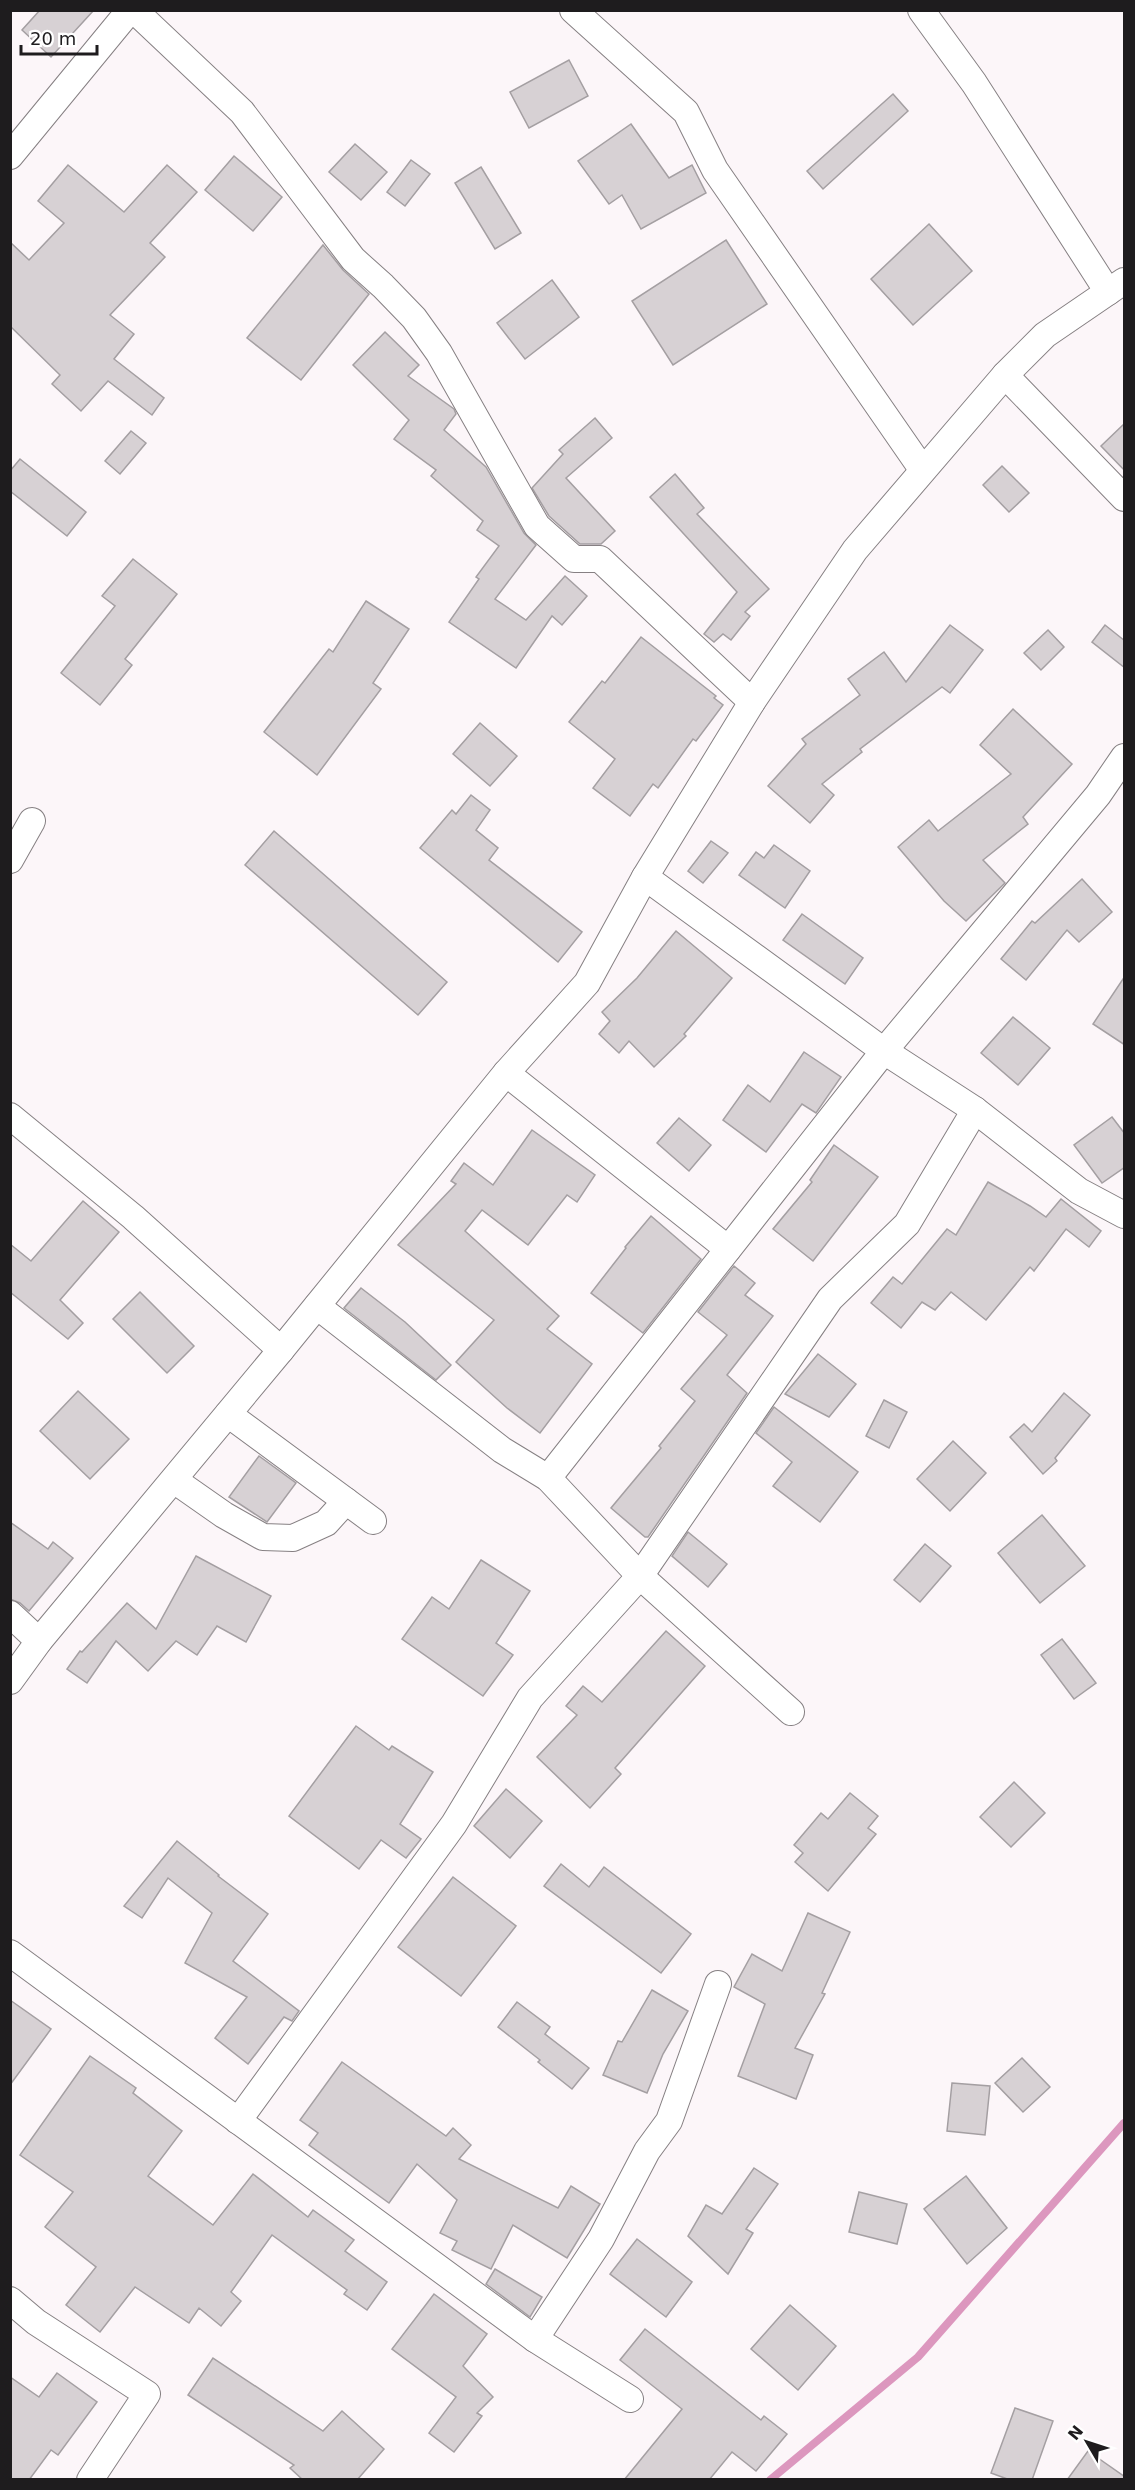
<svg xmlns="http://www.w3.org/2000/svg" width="1135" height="2490" viewBox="0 0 1135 2490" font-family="'DejaVu Sans',sans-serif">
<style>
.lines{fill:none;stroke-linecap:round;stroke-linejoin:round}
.stream{stroke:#dc97be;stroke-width:8}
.building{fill:#d7d1d4;stroke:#a49fa2;stroke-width:1.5}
.minor-casing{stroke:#868083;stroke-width:28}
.minor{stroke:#fff;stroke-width:26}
</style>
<rect width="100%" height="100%" fill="#fcf6f9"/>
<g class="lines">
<path class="stream" d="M 770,2480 L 918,2357 L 1124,2123"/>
</g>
<g class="building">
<path d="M 40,10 L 94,10 L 51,57 L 22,30 Z"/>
<path d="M 569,60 L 588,96 L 529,128 L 510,92 Z"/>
<path d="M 893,94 L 908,111 L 823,189 L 807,171 Z"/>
<path d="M 631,124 L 669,178 L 692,165 L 706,193 L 641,229 L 622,195 L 609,204 L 578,161 Z"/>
<path d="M 355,144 L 387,172 L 361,200 L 329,172 Z"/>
<path d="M 234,156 L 282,197 L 253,231 L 205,190 Z"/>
<path d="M 411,160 L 430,174 L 405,206 L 387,192 Z"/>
<path d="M 68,165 L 124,212 L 167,165 L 197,192 L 150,243 L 165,257 L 110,315 L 134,334 L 114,359 L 164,398 L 152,415 L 108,381 L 81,411 L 52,384 L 60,375 L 10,326 L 10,242 L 29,260 L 64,223 L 38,201 Z"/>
<path d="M 481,167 L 521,233 L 495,249 L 455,183 Z"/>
<path d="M 929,224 L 972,271 L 913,325 L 871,279 Z"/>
<path d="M 726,240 L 767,304 L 673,365 L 632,301 Z"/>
<path d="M 323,245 L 343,270 L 369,294 L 301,380 L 247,338 Z"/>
<path d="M 552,280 L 579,317 L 525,359 L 497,323 Z"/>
<path d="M 385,332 L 419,365 L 408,376 L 454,409 L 456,414 L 444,430 L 486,467 L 524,533 L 536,545 L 495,599 L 526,620 L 565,576 L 587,596 L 562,625 L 552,616 L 516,668 L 449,622 L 479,579 L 476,577 L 499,546 L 477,530 L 483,521 L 431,476 L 436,470 L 394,439 L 409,420 L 353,365 Z"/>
<path d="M 595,418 L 612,438 L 566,478 L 615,531 L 601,544 L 580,544 L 549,516 L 532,488 L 563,454 L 559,450 Z"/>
<path d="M 1125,423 L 1125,471 L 1101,446 Z"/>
<path d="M 131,431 L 146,443 L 120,474 L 105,461 Z"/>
<path d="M 20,459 L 86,512 L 67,536 L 10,491 L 10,471 Z"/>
<path d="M 1002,466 L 1029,493 L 1009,512 L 983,485 Z"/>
<path d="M 675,474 L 704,508 L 697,514 L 769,589 L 745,612 L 750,616 L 731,640 L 723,634 L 714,642 L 704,634 L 737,592 L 650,497 Z"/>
<path d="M 133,559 L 177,594 L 125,659 L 132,665 L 100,705 L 61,673 L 115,606 L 102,596 Z"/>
<path d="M 366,601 L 409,629 L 373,683 L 381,689 L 317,775 L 264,732 L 329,649 L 333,652 Z"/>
<path d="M 950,625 L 983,650 L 950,693 L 942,687 L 860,749 L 862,752 L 822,784 L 834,795 L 810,823 L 768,786 L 806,744 L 802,739 L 860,695 L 848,679 L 884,652 L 906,682 Z"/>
<path d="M 1105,625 L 1125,641 L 1125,668 L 1092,642 Z"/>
<path d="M 1048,630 L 1064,647 L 1041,670 L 1024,653 Z"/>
<path d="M 641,637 L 716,696 L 714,698 L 723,705 L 696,741 L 693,739 L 658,788 L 653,784 L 630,816 L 593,788 L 615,759 L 569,722 L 602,681 L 605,683 Z"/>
<path d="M 1013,709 L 1072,764 L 1023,817 L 1028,824 L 983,860 L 1005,883 L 966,921 L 944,901 L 898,847 L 929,820 L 938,831 L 1011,774 L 980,745 Z"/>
<path d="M 480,723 L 517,756 L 490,786 L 453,754 Z"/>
<path d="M 471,795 L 490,810 L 476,830 L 498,848 L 489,860 L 582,932 L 558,962 L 420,848 L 452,810 L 456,814 Z"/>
<path d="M 274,831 L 447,982 L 418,1015 L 245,865 Z"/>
<path d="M 711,841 L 728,853 L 703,883 L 688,871 Z"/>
<path d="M 774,845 L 810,871 L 785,908 L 739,875 L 756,852 L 764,858 Z"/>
<path d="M 1082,879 L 1112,912 L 1079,942 L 1067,930 L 1026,980 L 1001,959 L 1032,921 L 1035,923 Z"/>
<path d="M 802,914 L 863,958 L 845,984 L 783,940 Z"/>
<path d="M 676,931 L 732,978 L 684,1034 L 686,1036 L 654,1067 L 629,1041 L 619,1053 L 599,1034 L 610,1021 L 602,1012 L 637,978 Z"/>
<path d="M 1125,976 L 1125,1045 L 1093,1024 Z"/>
<path d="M 1013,1017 L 1050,1048 L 1018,1085 L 981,1053 Z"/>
<path d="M 804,1052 L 841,1077 L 816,1113 L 802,1104 L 766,1152 L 723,1120 L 748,1085 L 770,1102 Z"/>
<path d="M 1112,1117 L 1125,1134 L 1125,1167 L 1102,1183 L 1074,1145 Z"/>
<path d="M 679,1118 L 711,1145 L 689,1171 L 657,1143 Z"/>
<path d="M 532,1130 L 595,1175 L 577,1202 L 567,1195 L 528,1245 L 482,1210 L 465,1231 L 559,1316 L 547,1329 L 592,1364 L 540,1433 L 507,1408 L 456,1362 L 494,1320 L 398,1245 L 456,1184 L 451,1181 L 464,1163 L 493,1185 Z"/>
<path d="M 834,1145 L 878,1177 L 813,1261 L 773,1229 L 812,1182 L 810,1180 Z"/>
<path d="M 988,1182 L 1030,1206 L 1046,1217 L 1061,1199 L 1101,1231 L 1089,1247 L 1066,1229 L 1034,1271 L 1030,1267 L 986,1320 L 951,1292 L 935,1310 L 922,1302 L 901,1328 L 871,1303 L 893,1277 L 902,1284 L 947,1229 L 956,1235 Z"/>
<path d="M 83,1201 L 119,1232 L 60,1300 L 83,1323 L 68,1339 L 10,1292 L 10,1244 L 31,1261 Z"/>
<path d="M 651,1216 L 701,1259 L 643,1333 L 591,1293 L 626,1248 L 625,1247 Z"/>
<path d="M 734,1266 L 755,1283 L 745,1295 L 773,1316 L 727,1375 L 747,1393 L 648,1537 L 645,1537 L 611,1508 L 661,1448 L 659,1446 L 695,1401 L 681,1389 L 727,1335 L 698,1312 Z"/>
<path d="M 361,1288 L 405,1322 L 451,1365 L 436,1380 L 344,1308 Z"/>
<path d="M 140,1292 L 194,1346 L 167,1373 L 113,1319 Z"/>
<path d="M 818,1354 L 856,1384 L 829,1417 L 785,1394 Z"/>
<path d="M 78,1391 L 129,1439 L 90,1479 L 40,1431 Z"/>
<path d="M 1064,1393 L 1090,1415 L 1055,1458 L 1057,1461 L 1043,1474 L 1010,1437 L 1024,1424 L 1032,1432 Z"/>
<path d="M 884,1400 L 907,1412 L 889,1448 L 866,1436 Z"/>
<path d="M 774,1407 L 858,1472 L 820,1522 L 773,1486 L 792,1462 L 756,1433 Z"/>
<path d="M 953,1441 L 986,1473 L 950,1511 L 917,1479 Z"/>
<path d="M 259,1456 L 296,1483 L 267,1522 L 229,1497 Z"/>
<path d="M 1042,1515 L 1085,1566 L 1040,1603 L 998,1553 Z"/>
<path d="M 10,1522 L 48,1549 L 53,1542 L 73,1558 L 29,1611 L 20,1603 L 10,1599 Z"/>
<path d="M 688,1532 L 727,1564 L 708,1587 L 672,1556 Z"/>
<path d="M 925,1544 L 951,1566 L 920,1602 L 894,1580 Z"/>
<path d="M 196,1556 L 271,1596 L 246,1642 L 217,1626 L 197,1655 L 176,1641 L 148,1671 L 116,1641 L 87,1683 L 67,1669 L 80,1651 L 82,1652 L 127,1603 L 156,1629 Z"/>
<path d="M 481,1560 L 530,1591 L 496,1643 L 513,1655 L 483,1696 L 402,1639 L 432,1597 L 449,1609 Z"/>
<path d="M 666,1631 L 705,1666 L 615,1768 L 621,1774 L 590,1808 L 537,1757 L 577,1715 L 566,1706 L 583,1686 L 602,1702 Z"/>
<path d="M 1062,1639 L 1096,1683 L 1074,1699 L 1041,1655 Z"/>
<path d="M 356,1726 L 389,1750 L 392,1746 L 433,1772 L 400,1824 L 421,1839 L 406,1858 L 381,1840 L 359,1869 L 289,1816 Z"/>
<path d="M 1014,1782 L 1045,1813 L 1011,1847 L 980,1817 Z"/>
<path d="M 506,1789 L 542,1821 L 510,1858 L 474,1826 Z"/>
<path d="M 850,1793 L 878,1816 L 868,1828 L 876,1834 L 828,1891 L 795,1862 L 803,1853 L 794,1845 L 821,1813 L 828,1819 Z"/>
<path d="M 177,1841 L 219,1875 L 218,1876 L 268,1914 L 233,1961 L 299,2011 L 292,2021 L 284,2017 L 248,2064 L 215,2038 L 247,1997 L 185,1963 L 212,1913 L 168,1878 L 142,1918 L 124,1906 Z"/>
<path d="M 561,1864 L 589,1887 L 604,1867 L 691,1934 L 661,1973 L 544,1886 Z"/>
<path d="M 453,1877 L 516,1926 L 461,1996 L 398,1947 Z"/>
<path d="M 808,1913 L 850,1932 L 822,1993 L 825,1994 L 795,2048 L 813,2055 L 796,2099 L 738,2076 L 765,2004 L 734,1987 L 752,1954 L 782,1971 Z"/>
<path d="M 652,1990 L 688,2011 L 663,2054 L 647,2093 L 603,2075 L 618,2041 L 622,2042 Z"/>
<path d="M 10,2000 L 51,2029 L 10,2085 Z"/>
<path d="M 517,2002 L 550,2027 L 545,2034 L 589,2068 L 572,2089 L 538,2062 L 540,2060 L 498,2027 Z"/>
<path d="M 90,2056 L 136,2088 L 133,2093 L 182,2131 L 148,2176 L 213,2225 L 253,2174 L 308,2217 L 313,2210 L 354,2240 L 345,2251 L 387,2282 L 367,2310 L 344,2294 L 347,2290 L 272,2235 L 231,2292 L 241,2301 L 221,2326 L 199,2308 L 189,2323 L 135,2287 L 100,2332 L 66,2305 L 96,2267 L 45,2227 L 73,2192 L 20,2155 Z"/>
<path d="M 1022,2058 L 1050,2087 L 1023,2112 L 995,2083 Z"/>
<path d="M 342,2062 L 446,2136 L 453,2128 L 471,2145 L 459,2159 L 558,2208 L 571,2186 L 600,2204 L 567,2258 L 513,2225 L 491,2269 L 452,2250 L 457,2241 L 440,2233 L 457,2200 L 417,2164 L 389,2203 L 309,2145 L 318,2133 L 300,2120 Z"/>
<path d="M 952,2083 L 990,2086 L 985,2135 L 947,2131 Z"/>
<path d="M 754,2168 L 778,2184 L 746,2229 L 753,2233 L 728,2274 L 688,2236 L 706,2205 L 722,2214 Z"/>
<path d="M 966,2176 L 1007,2228 L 967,2264 L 924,2209 Z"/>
<path d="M 859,2192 L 907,2204 L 897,2244 L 849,2232 Z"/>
<path d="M 637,2239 L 692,2282 L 666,2317 L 610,2274 Z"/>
<path d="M 495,2269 L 542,2297 L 530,2317 L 486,2284 Z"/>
<path d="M 434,2294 L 487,2334 L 463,2366 L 493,2397 L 477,2413 L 482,2416 L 454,2452 L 429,2433 L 456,2397 L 392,2349 Z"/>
<path d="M 790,2305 L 836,2346 L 798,2390 L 751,2349 Z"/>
<path d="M 645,2329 L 761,2420 L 764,2416 L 787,2434 L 756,2471 L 732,2452 L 709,2480 L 624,2480 L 682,2409 L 620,2360 Z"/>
<path d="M 213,2358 L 323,2431 L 342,2411 L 384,2449 L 357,2480 L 303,2480 L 290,2468 L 294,2465 L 188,2395 Z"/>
<path d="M 57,2373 L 97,2402 L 58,2455 L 51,2450 L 29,2480 L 10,2480 L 10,2377 L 39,2397 Z"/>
<path d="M 1015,2408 L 1053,2421 L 1032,2480 L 1010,2480 L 991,2473 Z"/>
<path d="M 1088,2451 L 1125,2477 L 1125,2480 L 1067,2480 Z"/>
</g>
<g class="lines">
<g class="minor-casing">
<g id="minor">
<path d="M 134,10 L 242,112 L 353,259 L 383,286 L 414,318 L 439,353 L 537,526 L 574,559 L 600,559 L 752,702"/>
<path d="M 573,10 L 686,112 L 715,170 L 922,469"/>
<path d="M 921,10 L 974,83 L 1108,292"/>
<path d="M 10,156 L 130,10"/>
<path d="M 1005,375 L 1124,498"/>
<path d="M 10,860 L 32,821"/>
<path d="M 645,877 L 884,1051 L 975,1110 L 1079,1191 L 1124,1215"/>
<path d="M 506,1073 L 728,1249"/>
<path d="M 10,1116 L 133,1217 L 281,1350"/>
<path d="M 317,1306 L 502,1450 L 548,1478 L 640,1576 L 791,1712"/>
<path d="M 228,1414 L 373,1521"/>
<path d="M 548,1478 L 884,1051 L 1098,795 L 1124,757"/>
<path d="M 174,1480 L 224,1515 L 263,1537 L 293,1538 L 326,1523 L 346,1501"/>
<path d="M 10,1614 L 39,1641"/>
<path d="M 10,1681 L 39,1641 L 281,1350 L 506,1073 L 587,983 L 645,877 L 752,702 L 855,550 L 1005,375 L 1045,335 L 1124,281"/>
<path d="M 10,1953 L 535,2339 L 630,2399"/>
<path d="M 238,2121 L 454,1824 L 530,1698 L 640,1576 L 830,1299 L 907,1224 L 975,1110"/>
<path d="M 10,2300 L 36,2322 L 147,2394 L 90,2480"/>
<path d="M 535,2339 L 601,2239 L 647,2151 L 669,2121 L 718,1984"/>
</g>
</g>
<use href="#minor" class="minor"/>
</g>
<rect width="1135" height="2490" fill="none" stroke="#1e1c1e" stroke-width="24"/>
<g transform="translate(1087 2442) rotate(309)" stroke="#ffffff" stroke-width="4.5" paint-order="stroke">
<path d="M0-4.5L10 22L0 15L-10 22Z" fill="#1e1c1e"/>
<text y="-9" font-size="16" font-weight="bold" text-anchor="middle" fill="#1e1c1e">N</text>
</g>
<path d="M21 45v9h76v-9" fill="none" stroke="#1e1c1e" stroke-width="3"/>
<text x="30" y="45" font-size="18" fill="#1e1c1e" stroke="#ffffff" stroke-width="4.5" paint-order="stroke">20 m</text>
</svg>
